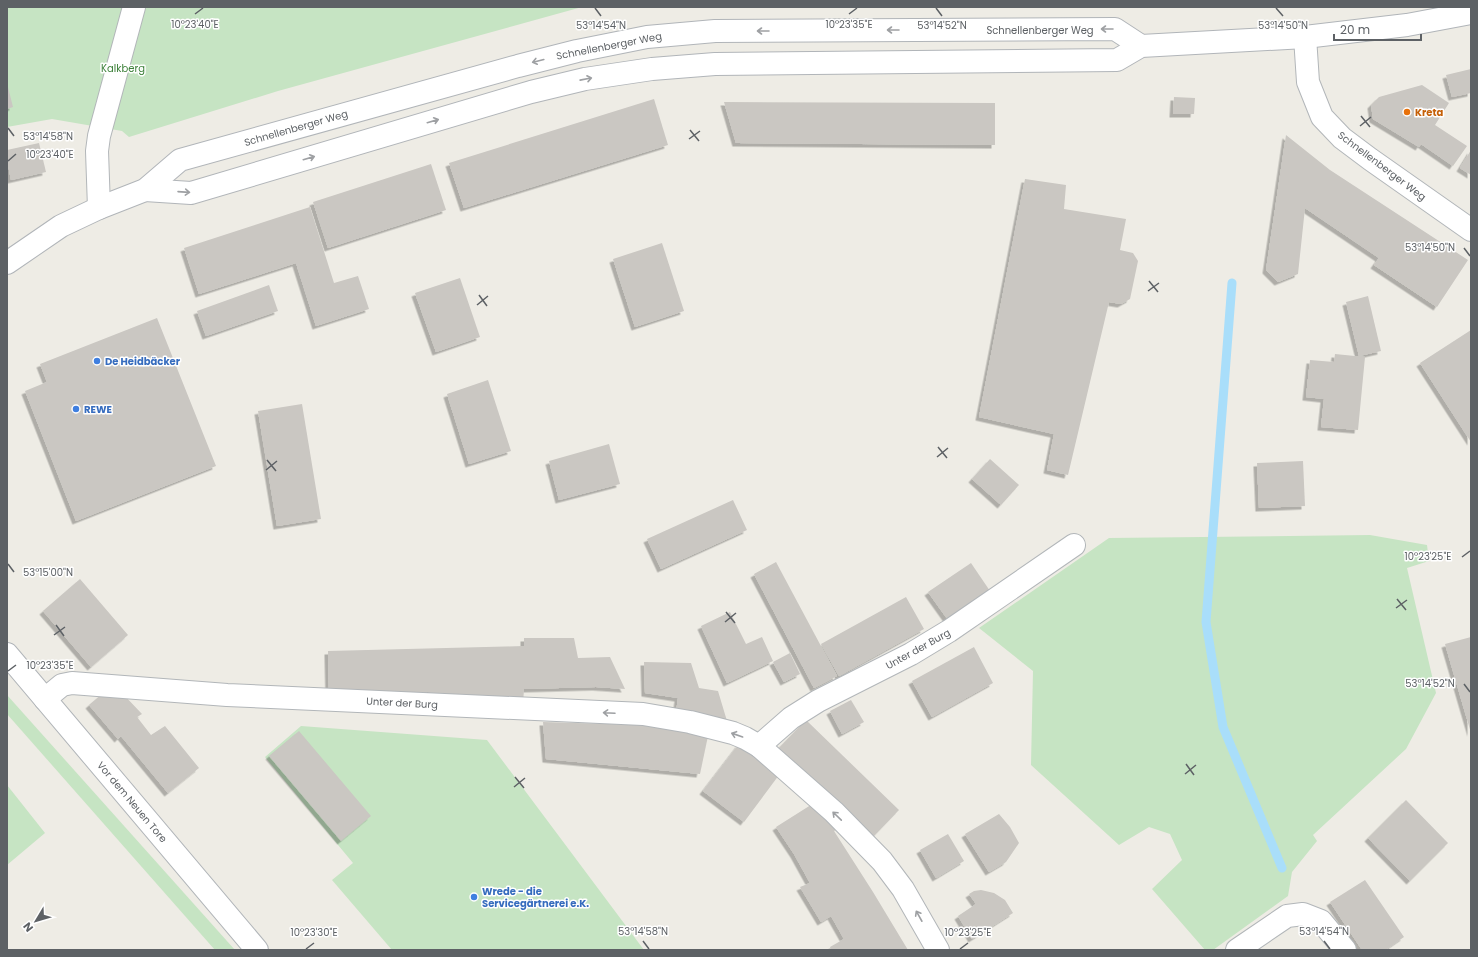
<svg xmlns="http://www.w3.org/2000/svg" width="1478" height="957" viewBox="0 0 1478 957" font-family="Poppins,sans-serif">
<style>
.green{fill:#c6e4c3}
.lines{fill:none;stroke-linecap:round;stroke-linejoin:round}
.stream{stroke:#a9defa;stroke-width:9}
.building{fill:#cac7c2;filter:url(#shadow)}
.street-casing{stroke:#b2b6b9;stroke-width:24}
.secondary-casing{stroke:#b1b5b9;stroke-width:24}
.street{stroke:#fff;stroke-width:22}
.secondary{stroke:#fff;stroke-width:22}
.oneway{stroke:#9ea0a3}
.ticks{fill:none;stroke:#5d6165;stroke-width:1.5}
.food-dot{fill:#e8710a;stroke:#fff;stroke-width:1.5}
.shop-dot{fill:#3f7fe0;stroke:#fff;stroke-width:1.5}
.labels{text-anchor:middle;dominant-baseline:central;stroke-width:3;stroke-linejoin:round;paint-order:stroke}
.street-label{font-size:10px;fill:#5d6165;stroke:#fff}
.park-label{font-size:10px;fill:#3c8039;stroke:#fff}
.food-label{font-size:10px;font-weight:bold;fill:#c56008;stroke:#fff;text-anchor:start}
.shop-label{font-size:10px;font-weight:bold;fill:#366cbe;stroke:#fff;text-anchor:start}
.ticks-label{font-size:10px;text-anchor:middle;fill:#5d6165;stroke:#fff;stroke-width:3;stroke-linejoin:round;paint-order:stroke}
</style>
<defs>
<filter id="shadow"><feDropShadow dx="-3.5" dy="3.5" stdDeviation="0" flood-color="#0004"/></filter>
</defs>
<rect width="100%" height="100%" fill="#eeece5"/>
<g class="green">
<path d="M 7,7 L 582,7 L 278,91 L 129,137 L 122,131 L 52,119 L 7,127 Z"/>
<path d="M 1370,535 L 1427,545 L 1429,561 L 1407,568 L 1436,693 L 1406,749 L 1313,835 L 1317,841 L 1292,872 L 1288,896 L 1213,950 L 1205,950 L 1152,889 L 1182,860 L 1170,834 L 1149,827 L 1119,845 L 1031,765 L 1033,671 L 979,628 L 1109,538 Z"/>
<path d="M 7,695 L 235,950 L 215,950 L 7,714 Z"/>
<path d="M 301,726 L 487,740 L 644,950 L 392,950 L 332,880 L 353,863 L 265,757 Z"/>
<path d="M 7,785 L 45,833 L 7,865 Z"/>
</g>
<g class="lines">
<path class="stream" d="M 1232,283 L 1206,622 L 1223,727 L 1282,868"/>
</g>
<g class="building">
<path d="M 1471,69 L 1471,93 L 1452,97 L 1446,75 Z"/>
<path d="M 7,83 L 13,107 L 7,109 Z"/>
<path d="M 1422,85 L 1449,103 L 1435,125 L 1467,146 L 1453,166 L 1421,144 L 1419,147 L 1373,119 L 1371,105 L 1379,97 Z"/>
<path d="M 1174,97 L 1195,98 L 1194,114 L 1173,114 Z"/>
<path d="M 654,99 L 668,145 L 464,208 L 449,163 Z"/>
<path d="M 724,102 L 995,103 L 995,145 L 736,143 Z"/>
<path d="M 1286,135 L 1330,170 L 1468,260 L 1437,307 L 1374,265 L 1379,258 L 1305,208 L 1298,274 L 1278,282 L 1266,270 Z"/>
<path d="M 39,143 L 46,172 L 11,180 L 7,160 L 7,150 Z"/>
<path d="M 1471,150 L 1471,175 L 1460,168 Z"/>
<path d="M 431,164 L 446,210 L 328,248 L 313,202 Z"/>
<path d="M 1025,179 L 1066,185 L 1064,209 L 1126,219 L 1120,250 L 1133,253 L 1138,261 L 1130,299 L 1121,304 L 1109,302 L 1068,475 L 1047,470 L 1054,434 L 979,417 Z"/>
<path d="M 310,207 L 334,283 L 358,276 L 369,309 L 316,326 L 296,263 L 199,294 L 184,248 Z"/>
<path d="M 662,243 L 684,311 L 635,327 L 613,259 Z"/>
<path d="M 460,278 L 480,337 L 436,352 L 415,293 Z"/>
<path d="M 269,285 L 278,311 L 206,336 L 197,311 Z"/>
<path d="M 1368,296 L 1381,351 L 1359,356 L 1346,302 Z"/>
<path d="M 157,318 L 216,466 L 76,521 L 25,391 L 47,382 L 40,364 Z"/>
<path d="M 1471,330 L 1471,442 L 1420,363 Z"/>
<path d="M 1335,354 L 1365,357 L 1358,430 L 1321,427 L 1324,399 L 1306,397 L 1310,360 L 1334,362 Z"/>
<path d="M 488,380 L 511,451 L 469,464 L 447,394 Z"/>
<path d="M 302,404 L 321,519 L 277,526 L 258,411 Z"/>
<path d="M 609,444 L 620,484 L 559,500 L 549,461 Z"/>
<path d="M 990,459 L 1019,485 L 1001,505 L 972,479 Z"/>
<path d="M 1303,461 L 1305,506 L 1259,508 L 1257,463 Z"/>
<path d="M 733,500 L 747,530 L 661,569 L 647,539 Z"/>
<path d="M 776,562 L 837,676 L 814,688 L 754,574 Z"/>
<path d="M 971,563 L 990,591 L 948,620 L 928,592 Z"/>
<path d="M 80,579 L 128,635 L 91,667 L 43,611 Z"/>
<path d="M 906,597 L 924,629 L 839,676 L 821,644 Z"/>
<path d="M 730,612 L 746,644 L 762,637 L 773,661 L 727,683 L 701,626 Z"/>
<path d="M 1471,637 L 1471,733 L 1445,644 Z"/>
<path d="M 524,638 L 574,638 L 578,658 L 610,657 L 625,689 L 596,687 L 524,689 L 523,704 L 443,702 L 442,693 L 428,692 L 329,694 L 328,651 L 524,646 Z"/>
<path d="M 974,647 L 993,683 L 932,717 L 912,681 Z"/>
<path d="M 790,653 L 800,674 L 784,682 L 773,662 Z"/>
<path d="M 644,662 L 691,663 L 699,688 L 718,691 L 727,721 L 676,712 L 678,698 L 645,693 Z"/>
<path d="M 102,694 L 123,694 L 142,714 L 137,717 L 151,735 L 165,726 L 199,768 L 168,793 L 121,736 L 118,739 L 89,705 Z"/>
<path d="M 851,700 L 864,722 L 842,734 L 830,711 Z"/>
<path d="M 806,720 L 899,810 L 872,838 L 778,749 Z"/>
<path d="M 543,722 L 641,725 L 708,736 L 700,774 L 546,759 Z"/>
<path d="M 299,731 L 371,816 L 341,841 L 269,756 Z"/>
<path d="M 739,744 L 779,775 L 744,822 L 703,791 Z"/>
<path d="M 1406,800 L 1448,843 L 1410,881 L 1368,838 Z"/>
<path d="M 814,803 L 838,829 L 834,831 L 873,892 L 908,950 L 831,950 L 830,947 L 844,939 L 831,916 L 821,922 L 800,887 L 810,883 L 794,854 L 776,827 Z"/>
<path d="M 999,814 L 1010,827 L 1019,843 L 1006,862 L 989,872 L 965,834 Z"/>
<path d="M 948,834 L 964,861 L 936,878 L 920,850 Z"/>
<path d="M 1365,880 L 1404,937 L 1385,950 L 1362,950 L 1330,902 Z"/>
<path d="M 981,890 L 994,893 L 1005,900 L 1013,913 L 972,939 L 958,916 L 976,904 L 969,894 L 974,891 Z"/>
</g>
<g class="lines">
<g class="street-casing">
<g id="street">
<path d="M 1305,37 L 1308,82 L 1322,117 L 1342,138 L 1370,159 L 1471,230"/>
<path d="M 99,208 L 97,151 L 99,136 L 134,7"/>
<path d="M 45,699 L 62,685 L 72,683 L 227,695 L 643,714 L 690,722 L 733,733 L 745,738 L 759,746 L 834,812 L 882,861 L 903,889 L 938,950"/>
<path d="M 759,746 L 791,718 L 818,701 L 911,654 L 949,631 L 1074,545"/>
<path d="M 1237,950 L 1287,916 L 1303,914 L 1321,921 L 1345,950"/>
</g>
</g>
<g class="secondary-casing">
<g id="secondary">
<path d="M 145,190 L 191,193 L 531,92 L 585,79 L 652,69 L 715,64 L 1117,60 L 1141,46 L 1305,37 L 1407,25 L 1471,13"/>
<path d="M 7,263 L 61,226 L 99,208 L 145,190 L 180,160 L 518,66 L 577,51 L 647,37 L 715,31 L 1115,29 L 1141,46"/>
<path d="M 7,654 L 257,950"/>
</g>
</g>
<use href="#street" class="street"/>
<use href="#secondary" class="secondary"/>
</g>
<defs><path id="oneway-shaft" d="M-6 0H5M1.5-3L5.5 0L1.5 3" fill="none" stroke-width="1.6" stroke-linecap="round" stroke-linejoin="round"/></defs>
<g class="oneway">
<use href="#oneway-shaft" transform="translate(1107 29) rotate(180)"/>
<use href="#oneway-shaft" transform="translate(893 30) rotate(180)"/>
<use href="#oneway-shaft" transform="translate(763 31) rotate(180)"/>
<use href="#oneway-shaft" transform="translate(538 61) rotate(166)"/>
<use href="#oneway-shaft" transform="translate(586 79) rotate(-11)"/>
<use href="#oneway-shaft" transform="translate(433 121) rotate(-16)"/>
<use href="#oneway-shaft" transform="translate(309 158) rotate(-16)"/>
<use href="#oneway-shaft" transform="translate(184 192) rotate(4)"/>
<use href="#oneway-shaft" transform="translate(609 713) rotate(-177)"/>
<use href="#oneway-shaft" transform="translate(737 735) rotate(-161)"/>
<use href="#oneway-shaft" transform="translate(837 816) rotate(-136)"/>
<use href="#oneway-shaft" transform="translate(919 916) rotate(-119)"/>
</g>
<path class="ticks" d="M 595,8 L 601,16M 936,8 L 942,16M 1276,8 L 1283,16M 195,14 L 203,8M 849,14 L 857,8M 1361,116 L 1370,127M 1360,126 L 1371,117M 8,128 L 14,136M 690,130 L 699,141M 689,139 L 700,131M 8,161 L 16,154M 1464,248 L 1470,256M 1149,281 L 1158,292M 1148,291 L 1159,283M 479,295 L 487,306M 477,305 L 488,296M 938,447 L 947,458M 937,457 L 948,448M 267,460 L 276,471M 266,470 L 277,461M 1462,557 L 1470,551M 8,564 L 14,572M 1397,599 L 1406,610M 1396,608 L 1407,600M 726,612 L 735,623M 725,622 L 736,613M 56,625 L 64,636M 54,635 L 65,627M 8,671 L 16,665M 1464,684 L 1470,692M 1186,764 L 1194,775M 1185,774 L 1196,765M 515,777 L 524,788M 514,787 L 525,778M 643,941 L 649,949M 1324,941 L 1330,949M 306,949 L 314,943M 960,949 L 968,943"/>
<circle class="food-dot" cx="1407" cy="112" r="4"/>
<g class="shop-dot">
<circle cx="97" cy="361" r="4"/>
<circle cx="76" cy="409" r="4"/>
<circle cx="474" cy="897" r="4"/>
</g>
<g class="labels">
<g class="street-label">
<text x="1040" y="30">Schnellenberger Weg</text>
<text transform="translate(609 46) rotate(-11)">Schnellenberger Weg</text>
<text transform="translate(296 128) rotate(-16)">Schnellenberger Weg</text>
<text transform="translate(1382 166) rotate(37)">Schnellenberger Weg</text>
<text transform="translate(918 649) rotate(-29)">Unter der Burg</text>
<text transform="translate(402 703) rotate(3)">Unter der Burg</text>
<text transform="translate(132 802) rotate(50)">Vor dem Neuen Tore</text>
</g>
<g class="park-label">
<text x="123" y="68">Kalkberg</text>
</g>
<g class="food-label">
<text x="1415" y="112">Kreta</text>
</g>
<g class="shop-label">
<text x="105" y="361">De Heidbäcker</text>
<text x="84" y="409">REWE</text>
<text x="482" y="891">Wrede - die<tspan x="482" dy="12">Servicegärtnerei e.K.</tspan></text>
</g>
</g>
<g class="ticks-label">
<text x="195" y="28">10°23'40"E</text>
<text x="849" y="28">10°23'35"E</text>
<text x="601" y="29">53°14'54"N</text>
<text x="942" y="29">53°14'52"N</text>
<text x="1283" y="29">53°14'50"N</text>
<text x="48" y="140">53°14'58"N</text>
<text x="50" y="158">10°23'40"E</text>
<text x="1430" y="251">53°14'50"N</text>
<text x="1428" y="560">10°23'25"E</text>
<text x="48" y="576">53°15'00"N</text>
<text x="50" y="669">10°23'35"E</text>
<text x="1430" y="687">53°14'52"N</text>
<text x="643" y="935">53°14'58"N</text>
<text x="1324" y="935">53°14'54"N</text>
<text x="314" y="936">10°23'30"E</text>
<text x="968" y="936">10°23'25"E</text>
</g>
<rect width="1478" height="957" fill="none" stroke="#5d6165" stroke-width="16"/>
<g transform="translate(36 921) rotate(232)" stroke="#ffffff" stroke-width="3" paint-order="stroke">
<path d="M0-3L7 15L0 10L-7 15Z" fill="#5d6165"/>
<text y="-6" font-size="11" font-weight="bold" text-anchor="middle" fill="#5d6165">N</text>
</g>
<path d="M1334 34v6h87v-6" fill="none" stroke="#5d6165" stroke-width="2"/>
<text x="1340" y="34" font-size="12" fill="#5d6165" stroke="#ffffff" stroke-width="3" paint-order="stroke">20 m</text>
</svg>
